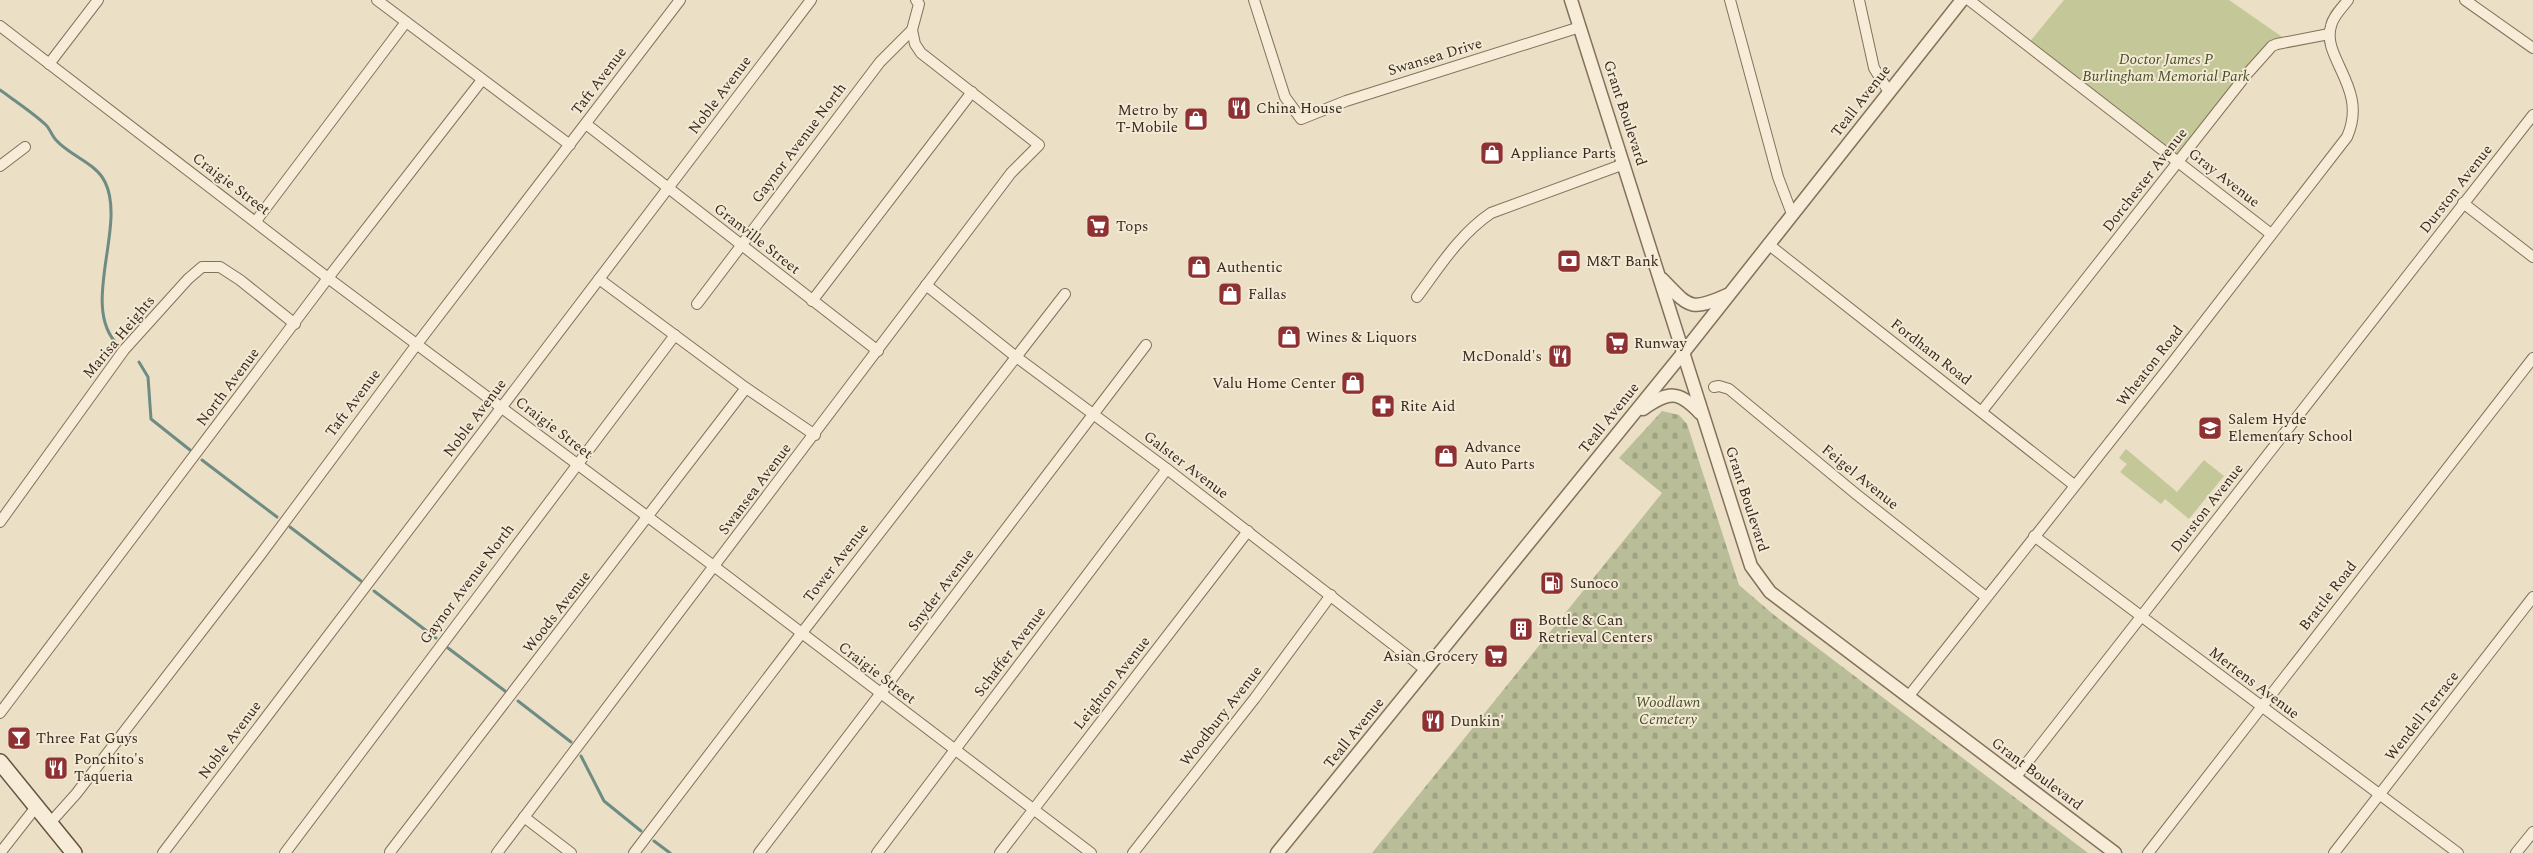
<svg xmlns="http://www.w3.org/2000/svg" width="2533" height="853" viewBox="0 0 2533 853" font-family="Spectral,serif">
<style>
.cemetery{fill:url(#cemetery-stones)}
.park{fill:#c4c899}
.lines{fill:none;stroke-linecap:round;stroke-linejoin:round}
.stream{stroke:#6e8c84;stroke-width:3}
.minor-casing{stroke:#84715c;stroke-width:12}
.tertiary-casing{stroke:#84715c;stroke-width:15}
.secondary-casing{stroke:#66523f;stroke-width:18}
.minor{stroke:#f6ecd7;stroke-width:10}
.tertiary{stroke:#f6ecd7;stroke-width:12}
.secondary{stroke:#f6ecd7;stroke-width:15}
.labels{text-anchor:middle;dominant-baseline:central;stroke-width:4;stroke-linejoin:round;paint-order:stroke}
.street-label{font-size:15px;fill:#362a1f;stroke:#f3e9d4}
.park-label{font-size:15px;font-style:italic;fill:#475027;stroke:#f3e9d4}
.poi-label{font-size:15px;fill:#362a1f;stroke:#f3e9d4;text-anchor:start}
</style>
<defs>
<pattern id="cemetery-stones" width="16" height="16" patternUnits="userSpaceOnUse" patternTransform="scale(1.25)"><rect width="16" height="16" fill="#babe98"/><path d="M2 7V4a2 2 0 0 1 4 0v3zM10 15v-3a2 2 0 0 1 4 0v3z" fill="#a0a383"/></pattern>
</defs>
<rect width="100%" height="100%" fill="#ebdfc5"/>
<path class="cemetery" d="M 1662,411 L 1679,415 L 1687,424 L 1739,585 L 1774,615 L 2088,853 L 1372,853 L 1662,493 L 1619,458 Z"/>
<g class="park">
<path d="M 2064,0 L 2229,0 L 2288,41 L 2277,44 L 2178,162 L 2027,45 Z"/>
<path d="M 2126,449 L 2177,492 L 2204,460 L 2224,476 L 2189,519 L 2165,499 L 2161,504 L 2120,472 L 2127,464 L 2119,458 Z"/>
</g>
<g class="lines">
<g class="stream">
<path d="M 0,90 C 15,101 32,112 46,125 C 50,129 52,136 56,140 C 70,156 96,163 105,182 C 127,226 79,307 118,345"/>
<path d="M 139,362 L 148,377 L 151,419 L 190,450"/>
<path d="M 202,460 L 277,517"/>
<path d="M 290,527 L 361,581"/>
<path d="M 374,591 L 436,638"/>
<path d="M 448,648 L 505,691"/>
<path d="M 518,701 L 571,742"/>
<path d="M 581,756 L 604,801 L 641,831"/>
<path d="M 654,841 L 670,853"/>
</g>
<g class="minor-casing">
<g id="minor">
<path d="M 377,0 L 570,145"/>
<path d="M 1254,0 L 1285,97 L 1301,119 L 1346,101 L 1580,27"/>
<path d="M 1730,0 L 1778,177 L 1792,214"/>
<path d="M 1859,0 L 1874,68 L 1889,92"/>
<path d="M 1969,0 L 2271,234"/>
<path d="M 2465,0 L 2533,48"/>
<path d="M 0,26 L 328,278 L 715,567 L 1091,853"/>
<path d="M 49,64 L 98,0"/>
<path d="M 586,124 L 878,351"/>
<path d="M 0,166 L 25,147"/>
<path d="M 2463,203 L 2533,257"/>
<path d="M 256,221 L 406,22"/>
<path d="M 1768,244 L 2074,485"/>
<path d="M 599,279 L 746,388 L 815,435"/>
<path d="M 926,285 L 1015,356 L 1167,469 L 1426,670"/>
<path d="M 1417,297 C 1440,266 1460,234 1491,213 L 1624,164"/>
<path d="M 812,301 L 972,92"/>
<path d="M 697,304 L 880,62 L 912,30 L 919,4 L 916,0"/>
<path d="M 1714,387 L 1719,386 L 1729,389 L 1856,494 L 1986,597"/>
<path d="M 1982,411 L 2247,74 L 2272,46 L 2277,44 L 2329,34"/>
<path d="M 0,522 L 124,350 L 188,279 L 202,267 L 220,267 L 240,280 L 295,324"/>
<path d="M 2034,536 L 2458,853"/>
<path d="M 1908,697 L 2169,367 L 2347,137 C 2369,88 2321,58 2331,26 C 2333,16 2342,8 2348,0"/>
<path d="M 0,713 L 328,278 L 482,80"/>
<path d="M 2015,778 L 2533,115"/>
<path d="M 524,817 L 571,853"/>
<path d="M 50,823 L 76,794 L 258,558 L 417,344 L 680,0"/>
<path d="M 390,852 L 746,388"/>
<path d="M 0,853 L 36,807"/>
<path d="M 163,853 L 811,0"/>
<path d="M 285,853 L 675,335"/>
<path d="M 497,853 L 1011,173 L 1039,145 L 921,53 L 915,44 L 912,30"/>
<path d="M 634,853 L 801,634 L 1065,294"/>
<path d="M 759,853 L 1146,345"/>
<path d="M 877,853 L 1167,469"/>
<path d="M 1000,853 L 1248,531"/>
<path d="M 1133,853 L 1255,698 L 1331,595"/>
<path d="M 2148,853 L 2533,358"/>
<path d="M 2334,853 L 2533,597"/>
<path d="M 2516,853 L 2533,832"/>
</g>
</g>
<g class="tertiary-casing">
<g id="tertiary">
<path d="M 1571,0 L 1751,566 L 1770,592 L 2115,853"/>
<path d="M 1662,279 C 1689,307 1690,312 1727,295"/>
<path d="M 1643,409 C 1669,391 1678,390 1700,413"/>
<path d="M 1277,853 L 1683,353 L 1962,0"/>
</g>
</g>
<g class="secondary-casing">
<path id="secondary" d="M 0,762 L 74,853"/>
</g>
<use href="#minor" class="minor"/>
<use href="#tertiary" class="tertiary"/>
<use href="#secondary" class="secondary"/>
</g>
<defs>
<g id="restaurant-square" transform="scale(1.25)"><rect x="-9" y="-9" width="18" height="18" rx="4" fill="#8f3133" stroke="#f3e9d4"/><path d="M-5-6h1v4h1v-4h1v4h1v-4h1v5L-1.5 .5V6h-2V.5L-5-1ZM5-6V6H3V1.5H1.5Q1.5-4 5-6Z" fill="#fff"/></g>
<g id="shop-square" transform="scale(1.25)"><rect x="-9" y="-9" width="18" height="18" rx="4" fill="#8f3133" stroke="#f3e9d4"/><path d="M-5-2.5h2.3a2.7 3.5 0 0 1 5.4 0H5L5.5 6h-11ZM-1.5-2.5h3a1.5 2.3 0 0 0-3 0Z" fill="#fff"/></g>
<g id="supermarket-square" transform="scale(1.25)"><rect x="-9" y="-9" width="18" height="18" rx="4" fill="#8f3133" stroke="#f3e9d4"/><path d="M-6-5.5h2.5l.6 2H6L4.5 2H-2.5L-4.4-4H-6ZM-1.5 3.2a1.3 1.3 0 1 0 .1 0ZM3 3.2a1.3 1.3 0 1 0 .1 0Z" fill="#fff"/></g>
<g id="bank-square" transform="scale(1.25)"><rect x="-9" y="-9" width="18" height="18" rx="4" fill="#8f3133" stroke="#f3e9d4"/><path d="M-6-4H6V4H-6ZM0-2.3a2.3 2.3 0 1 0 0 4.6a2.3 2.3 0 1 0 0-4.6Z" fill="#fff"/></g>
<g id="pharmacy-square" transform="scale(1.25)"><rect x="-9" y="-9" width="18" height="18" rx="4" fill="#8f3133" stroke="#f3e9d4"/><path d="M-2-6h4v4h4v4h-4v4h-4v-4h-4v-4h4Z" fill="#fff"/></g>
<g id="school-square" transform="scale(1.25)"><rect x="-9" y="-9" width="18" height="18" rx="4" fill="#8f3133" stroke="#f3e9d4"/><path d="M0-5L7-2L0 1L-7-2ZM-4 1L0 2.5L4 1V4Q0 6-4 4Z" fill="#fff"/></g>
<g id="fuel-square" transform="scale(1.25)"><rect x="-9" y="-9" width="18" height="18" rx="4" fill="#8f3133" stroke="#f3e9d4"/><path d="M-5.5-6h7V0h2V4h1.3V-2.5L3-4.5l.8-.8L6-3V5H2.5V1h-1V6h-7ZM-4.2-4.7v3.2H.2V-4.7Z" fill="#fff"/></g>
<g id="building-square" transform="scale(1.25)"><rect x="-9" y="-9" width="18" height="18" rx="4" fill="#8f3133" stroke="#f3e9d4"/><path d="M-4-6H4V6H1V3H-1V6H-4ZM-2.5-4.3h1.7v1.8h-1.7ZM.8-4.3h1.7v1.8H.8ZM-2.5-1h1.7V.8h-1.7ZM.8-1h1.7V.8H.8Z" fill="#fff"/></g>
<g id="bar-square" transform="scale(1.25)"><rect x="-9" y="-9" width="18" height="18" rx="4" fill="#8f3133" stroke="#f3e9d4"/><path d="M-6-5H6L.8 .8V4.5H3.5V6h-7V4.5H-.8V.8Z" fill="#fff"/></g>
</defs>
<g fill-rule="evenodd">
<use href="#restaurant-square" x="1239" y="108"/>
<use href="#shop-square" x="1196" y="119"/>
<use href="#shop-square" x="1492" y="153"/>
<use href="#supermarket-square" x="1098" y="226"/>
<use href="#bank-square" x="1569" y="261"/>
<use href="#shop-square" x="1199" y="267"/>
<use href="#shop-square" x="1230" y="294"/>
<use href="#shop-square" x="1289" y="337"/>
<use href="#supermarket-square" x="1617" y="343"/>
<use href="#restaurant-square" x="1560" y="356"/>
<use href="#shop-square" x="1353" y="383"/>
<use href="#pharmacy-square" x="1383" y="406"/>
<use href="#school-square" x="2210" y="428"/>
<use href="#shop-square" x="1446" y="456"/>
<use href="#fuel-square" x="1552" y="583"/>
<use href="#building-square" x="1521" y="629"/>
<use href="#supermarket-square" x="1496" y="656"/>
<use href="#restaurant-square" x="1433" y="721"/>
<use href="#bar-square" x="19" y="738"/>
<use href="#restaurant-square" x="56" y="768"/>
</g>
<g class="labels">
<g class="street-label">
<text transform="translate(1435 57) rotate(-17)">Swansea Drive</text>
<text transform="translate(599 81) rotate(-53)">Taft Avenue</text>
<text transform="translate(720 95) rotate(-53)">Noble Avenue</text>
<text transform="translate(1861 101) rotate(-52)">Teall Avenue</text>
<text transform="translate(1625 113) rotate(72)">Grant Boulevard</text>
<text transform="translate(799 143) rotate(-53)">Gaynor Avenue North</text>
<text transform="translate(2224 178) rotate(38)">Gray Avenue</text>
<text transform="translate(2145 180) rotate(-52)">Dorchester Avenue</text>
<text transform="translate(231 184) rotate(37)">Craigie Street</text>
<text transform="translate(2456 189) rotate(-52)">Durston Avenue</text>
<text transform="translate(757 239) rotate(38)">Granville Street</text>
<text transform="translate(119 337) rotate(-50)">Marisa Heights</text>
<text transform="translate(1931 352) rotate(38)">Fordham Road</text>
<text transform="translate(2150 366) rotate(-52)">Wheaton Road</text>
<text transform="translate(228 387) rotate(-53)">North Avenue</text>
<text transform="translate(353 403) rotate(-53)">Taft Avenue</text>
<text transform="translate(475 418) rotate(-53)">Noble Avenue</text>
<text transform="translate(1609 418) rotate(-51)">Teall Avenue</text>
<text transform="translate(554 428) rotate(37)">Craigie Street</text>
<text transform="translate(1186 465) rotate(37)">Galster Avenue</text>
<text transform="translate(1860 477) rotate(39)">Feigel Avenue</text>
<text transform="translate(755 489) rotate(-53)">Swansea Avenue</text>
<text transform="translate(1747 499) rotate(72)">Grant Boulevard</text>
<text transform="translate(2207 508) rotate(-52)">Durston Avenue</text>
<text transform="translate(836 563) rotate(-52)">Tower Avenue</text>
<text transform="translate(467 584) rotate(-53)">Gaynor Avenue North</text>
<text transform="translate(941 590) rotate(-53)">Snyder Avenue</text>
<text transform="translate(2328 596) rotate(-52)">Brattle Road</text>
<text transform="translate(557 612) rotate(-52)">Woods Avenue</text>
<text transform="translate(1010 652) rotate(-53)">Schaffer Avenue</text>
<text transform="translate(877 673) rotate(37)">Craigie Street</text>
<text transform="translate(1112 683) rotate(-52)">Leighton Avenue</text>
<text transform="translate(2254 683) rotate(37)">Mertens Avenue</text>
<text transform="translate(1221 716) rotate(-52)">Woodbury Avenue</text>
<text transform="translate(2422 716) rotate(-52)">Wendell Terrace</text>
<text transform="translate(1354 733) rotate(-51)">Teall Avenue</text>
<text transform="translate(230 740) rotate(-53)">Noble Avenue</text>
<text transform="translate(2037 774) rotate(37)">Grant Boulevard</text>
</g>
<g class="park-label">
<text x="2166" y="59">Doctor James P<tspan x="2166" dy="17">Burlingham Memorial Park</tspan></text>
<text x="1668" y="702">Woodlawn<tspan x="1668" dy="17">Cemetery</tspan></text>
</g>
<g class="poi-label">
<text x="1256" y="108">China House</text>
<text x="1178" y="110" text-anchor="end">Metro by<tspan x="1178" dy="17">T-Mobile</tspan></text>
<text x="1510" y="153">Appliance Parts</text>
<text x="1116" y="226">Tops</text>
<text x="1586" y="261">M&amp;T Bank</text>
<text x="1216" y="267">Authentic</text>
<text x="1248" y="294">Fallas</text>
<text x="1306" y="337">Wines &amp; Liquors</text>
<text x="1634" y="343">Runway</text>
<text x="1542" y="356" text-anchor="end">McDonald's</text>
<text x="1336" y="383" text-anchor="end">Valu Home Center</text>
<text x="1400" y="406">Rite Aid</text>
<text x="2228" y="419">Salem Hyde<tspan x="2228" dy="17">Elementary School</tspan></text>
<text x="1464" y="447">Advance<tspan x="1464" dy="17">Auto Parts</tspan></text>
<text x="1570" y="583">Sunoco</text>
<text x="1538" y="620">Bottle &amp; Can<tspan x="1538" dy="17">Retrieval Centers</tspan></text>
<text x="1478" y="656" text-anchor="end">Asian Grocery</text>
<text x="1450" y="721">Dunkin'</text>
<text x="36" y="738">Three Fat Guys</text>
<text x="74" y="759">Ponchito's<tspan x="74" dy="17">Taqueria</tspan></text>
</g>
</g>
</svg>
